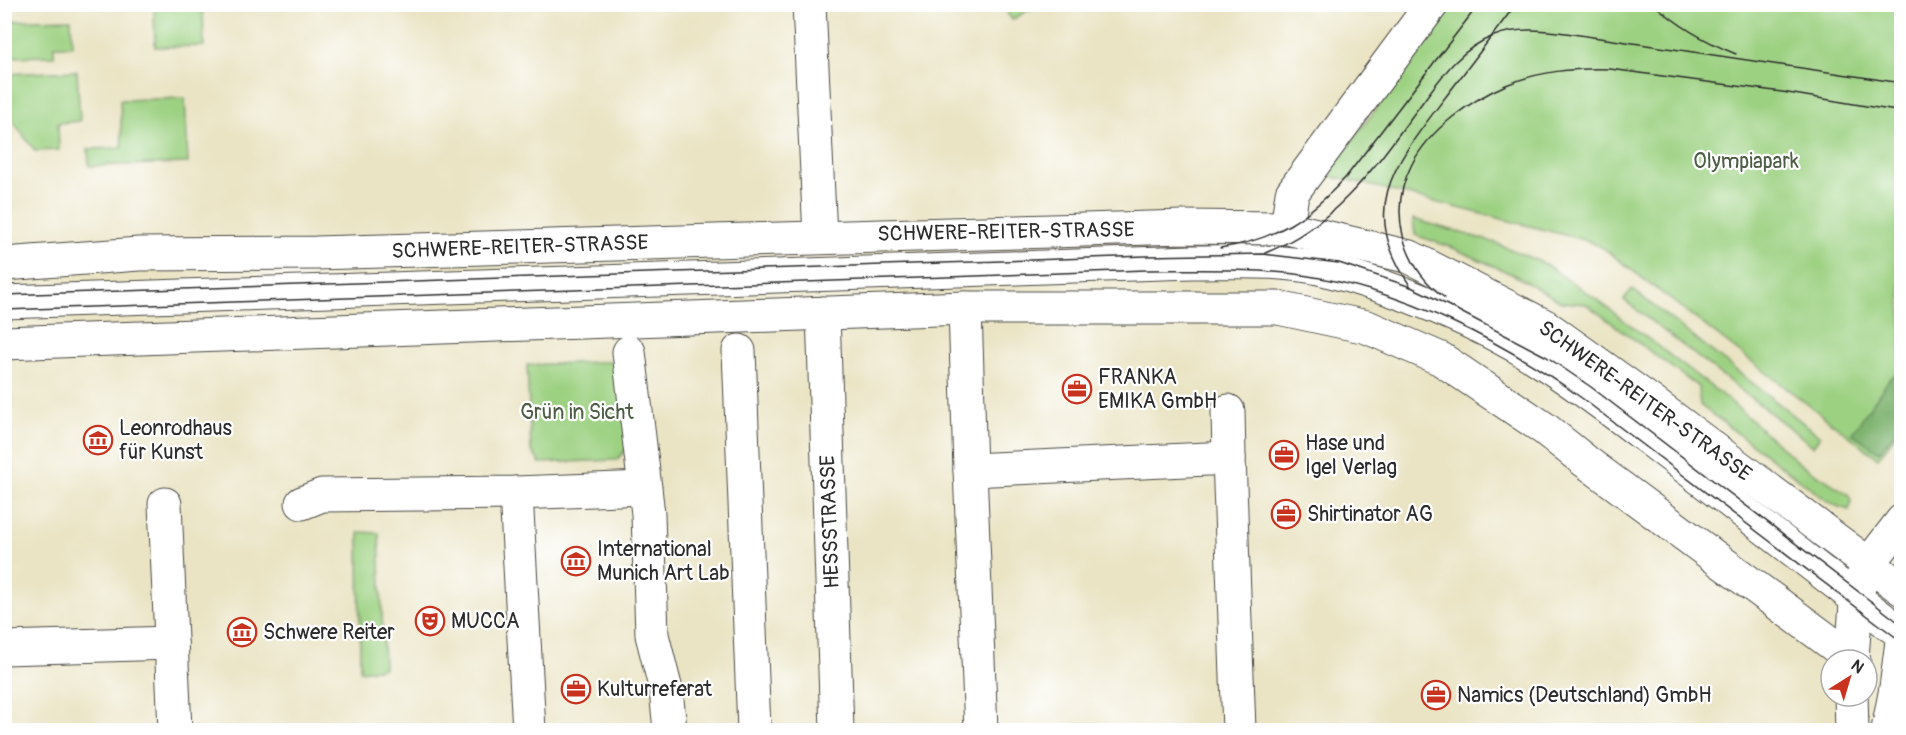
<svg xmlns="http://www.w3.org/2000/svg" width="1906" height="735" viewBox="0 0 1906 735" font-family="Pangolin,sans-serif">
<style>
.green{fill:#9dd182;stroke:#647e56;stroke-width:1.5}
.forest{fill:#7eb370;stroke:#546f4e;stroke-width:1.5}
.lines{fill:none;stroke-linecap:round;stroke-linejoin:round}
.minor-casing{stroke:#484742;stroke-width:35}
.major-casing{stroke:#484742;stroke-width:35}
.minor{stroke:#fff;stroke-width:33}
.major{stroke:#fff;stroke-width:33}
.tram{stroke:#2b2b2b;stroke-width:1.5}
.labels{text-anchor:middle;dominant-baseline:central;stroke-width:4.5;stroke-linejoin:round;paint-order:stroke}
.park-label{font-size:21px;fill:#4d5d45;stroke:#fff}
.street-label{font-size:21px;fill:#2b2b2b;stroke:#fff}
.poi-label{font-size:21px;fill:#2b2b2b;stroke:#fff;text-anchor:start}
</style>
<rect width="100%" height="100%" fill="#fff"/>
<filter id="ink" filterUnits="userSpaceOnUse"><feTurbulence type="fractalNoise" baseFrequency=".0167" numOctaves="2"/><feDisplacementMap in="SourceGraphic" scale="12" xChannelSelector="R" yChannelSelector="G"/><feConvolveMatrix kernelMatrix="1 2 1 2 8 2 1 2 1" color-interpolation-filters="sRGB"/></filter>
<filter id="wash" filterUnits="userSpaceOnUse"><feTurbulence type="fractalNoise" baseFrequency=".008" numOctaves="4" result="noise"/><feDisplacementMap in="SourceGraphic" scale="24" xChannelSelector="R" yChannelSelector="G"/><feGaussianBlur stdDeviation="1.35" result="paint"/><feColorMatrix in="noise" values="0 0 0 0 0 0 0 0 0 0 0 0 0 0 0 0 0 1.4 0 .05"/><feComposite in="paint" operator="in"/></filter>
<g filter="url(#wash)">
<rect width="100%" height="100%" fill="#eae4c4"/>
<g class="green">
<path d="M 1002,5 L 1037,5 L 1012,20 Z"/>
<path d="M 1454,5 L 1901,5 L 1901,428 L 1878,458 L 1603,248 L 1588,241 L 1341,178 L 1339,179 L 1327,174 Z"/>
<path d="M 203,6 L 204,46 L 155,47 L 154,7 Z"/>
<path d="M 71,19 L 72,46 L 54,46 L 54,56 L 5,57 L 5,21 Z"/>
<path d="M 77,71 L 80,121 L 58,123 L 59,150 L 35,151 L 5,111 L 5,74 Z"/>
<path d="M 185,98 L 188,163 L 89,166 L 88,149 L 122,148 L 120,100 Z"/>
<path d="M 1413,219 L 1496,243 L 1545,264 L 1592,296 L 1730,401 L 1799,463 L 1848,494 L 1851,500 L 1849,510 L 1839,507 L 1829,502 L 1700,405 L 1698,387 L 1586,304 L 1561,302 L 1516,276 L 1453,248 L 1415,235 Z"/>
<path d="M 1632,289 L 1820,436 L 1813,446 L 1624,300 Z"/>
<path d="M 623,361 L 627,448 L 617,460 L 540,463 L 531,450 L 527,365 Z"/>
<path d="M 359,532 L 379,533 L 384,668 L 360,671 Z"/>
</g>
<path class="forest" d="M 1901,369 L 1901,424 L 1879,452 L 1852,433 L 1888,381 Z"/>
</g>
<g filter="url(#ink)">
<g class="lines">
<g class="minor-casing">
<g id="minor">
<path d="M 809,4 L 820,237"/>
<path d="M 1287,228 L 1292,193 L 1432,4"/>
<path d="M 4,302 L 1192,262 C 1235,262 1281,259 1323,269 C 1396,287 1481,322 1544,363 C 1592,394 1637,430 1683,465 C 1756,521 1829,578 1902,634"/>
<path d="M 965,308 L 970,470"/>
<path d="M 823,313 L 837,730"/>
<path d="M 739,351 L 754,730"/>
<path d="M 629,352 L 648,514 L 652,635 L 666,690 L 670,730"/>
<path d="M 1228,411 L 1229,458"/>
<path d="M 516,493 L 529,730"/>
<path d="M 302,503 L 322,495 L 516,493 L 645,488"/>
<path d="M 165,504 L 175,730"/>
<path d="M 4,648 L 171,643"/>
<path d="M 1851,696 L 1852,730"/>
<path d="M 981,730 L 970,470 L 1229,458 L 1239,730"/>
<path d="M 1888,730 L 1896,688"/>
</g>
</g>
<g class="major-casing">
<g id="major">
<path d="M 4,264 L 139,254 L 316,253 L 1183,227 L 1287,228 L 1410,257 L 1545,326 L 1650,401 L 1902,589"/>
<path d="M 4,343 L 965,308 L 1278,308 L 1367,327 L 1441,359 L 1545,429 L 1585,461 L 1854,660"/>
<path d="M 1852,658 L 1857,591 L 1868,565 L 1902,521"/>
<path d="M 1896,688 L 1902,641"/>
</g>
</g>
<use href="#minor" class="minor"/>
<use href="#major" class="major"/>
<g class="tram">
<path d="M 1654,4 C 1678,26 1706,42 1736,54"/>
<path d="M 1220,248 C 1276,240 1309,217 1346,177 L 1479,4"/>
<path d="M 1265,253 C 1332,227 1373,170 1413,115 C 1436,85 1457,49 1494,36 C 1516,27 1543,30 1566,33 L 1902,83"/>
<path d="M 1411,287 C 1357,208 1394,165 1444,99 C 1468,68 1492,36 1516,4"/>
<path d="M 4,295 L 1146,256 L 1263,254 L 1339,263 L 1411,287 L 1428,295 L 1547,357 L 1591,387 L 1902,625"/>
<path d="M 1445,298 C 1403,267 1387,212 1412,164 C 1430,129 1471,100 1506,85 C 1540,71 1573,68 1610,69 L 1782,92 L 1902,112"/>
<path d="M 4,310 L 1147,270 C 1198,270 1251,268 1302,275 C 1401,289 1503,341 1583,399 L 1902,642"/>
</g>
</g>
</g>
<defs>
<g id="office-ring" transform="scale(1.5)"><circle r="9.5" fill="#fff" stroke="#c8321e" stroke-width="1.5"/><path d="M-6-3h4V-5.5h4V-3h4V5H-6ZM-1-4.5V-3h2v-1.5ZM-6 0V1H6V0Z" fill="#c8321e"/></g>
<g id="museum-ring" transform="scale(1.5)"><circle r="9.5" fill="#fff" stroke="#c8321e" stroke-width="1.5"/><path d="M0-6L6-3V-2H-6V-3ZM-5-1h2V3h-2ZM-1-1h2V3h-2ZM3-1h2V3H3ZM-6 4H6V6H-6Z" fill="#c8321e"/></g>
<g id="theatre-ring" transform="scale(1.5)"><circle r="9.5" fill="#fff" stroke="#c8321e" stroke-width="1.5"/><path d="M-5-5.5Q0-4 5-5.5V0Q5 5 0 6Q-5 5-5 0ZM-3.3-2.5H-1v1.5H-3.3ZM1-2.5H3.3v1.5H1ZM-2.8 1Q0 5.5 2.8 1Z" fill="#c8321e"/></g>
</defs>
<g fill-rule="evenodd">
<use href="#office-ring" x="1077" y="389"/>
<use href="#museum-ring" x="98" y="440"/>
<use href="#office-ring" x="1284" y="455"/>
<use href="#office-ring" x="1286" y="514"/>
<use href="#museum-ring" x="576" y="561"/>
<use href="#theatre-ring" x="430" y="621"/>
<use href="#museum-ring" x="242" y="632"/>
<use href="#office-ring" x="576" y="689"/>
<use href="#office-ring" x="1436" y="695"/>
</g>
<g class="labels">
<g class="park-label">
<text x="1746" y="161">Olympiapark</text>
<text x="577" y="412">Grün in Sicht</text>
</g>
<g class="street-label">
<text transform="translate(1006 232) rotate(-1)">SCHWERE-REITER-STRASSE</text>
<text transform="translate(520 247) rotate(-2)">SCHWERE-REITER-STRASSE</text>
<text transform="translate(1645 401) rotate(36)">SCHWERE-REITER-STRASSE</text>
<text transform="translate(830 522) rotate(-92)">HESSSTRASSE</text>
</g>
<g class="poi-label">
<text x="1098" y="377">FRANKA<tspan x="1098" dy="24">EMIKA GmbH</tspan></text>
<text x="119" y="428">Leonrodhaus<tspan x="119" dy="24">für Kunst</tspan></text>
<text x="1305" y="443">Hase und<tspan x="1305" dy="24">Igel Verlag</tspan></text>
<text x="1307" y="514">Shirtinator AG</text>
<text x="597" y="549">International<tspan x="597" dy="24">Munich Art Lab</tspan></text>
<text x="451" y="621">MUCCA</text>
<text x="263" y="632">Schwere Reiter</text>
<text x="597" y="689">Kulturreferat</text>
<text x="1457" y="695">Namics (Deutschland) GmbH</text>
</g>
</g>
<rect width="1906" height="735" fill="none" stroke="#fff" stroke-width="24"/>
<g transform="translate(1849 678) rotate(37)"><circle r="28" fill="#ffffff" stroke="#aaaaaa" stroke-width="1.5"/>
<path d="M0-4.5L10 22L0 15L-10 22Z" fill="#c8321e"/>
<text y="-9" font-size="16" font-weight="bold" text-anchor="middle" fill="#2b2b2b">N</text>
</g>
</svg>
